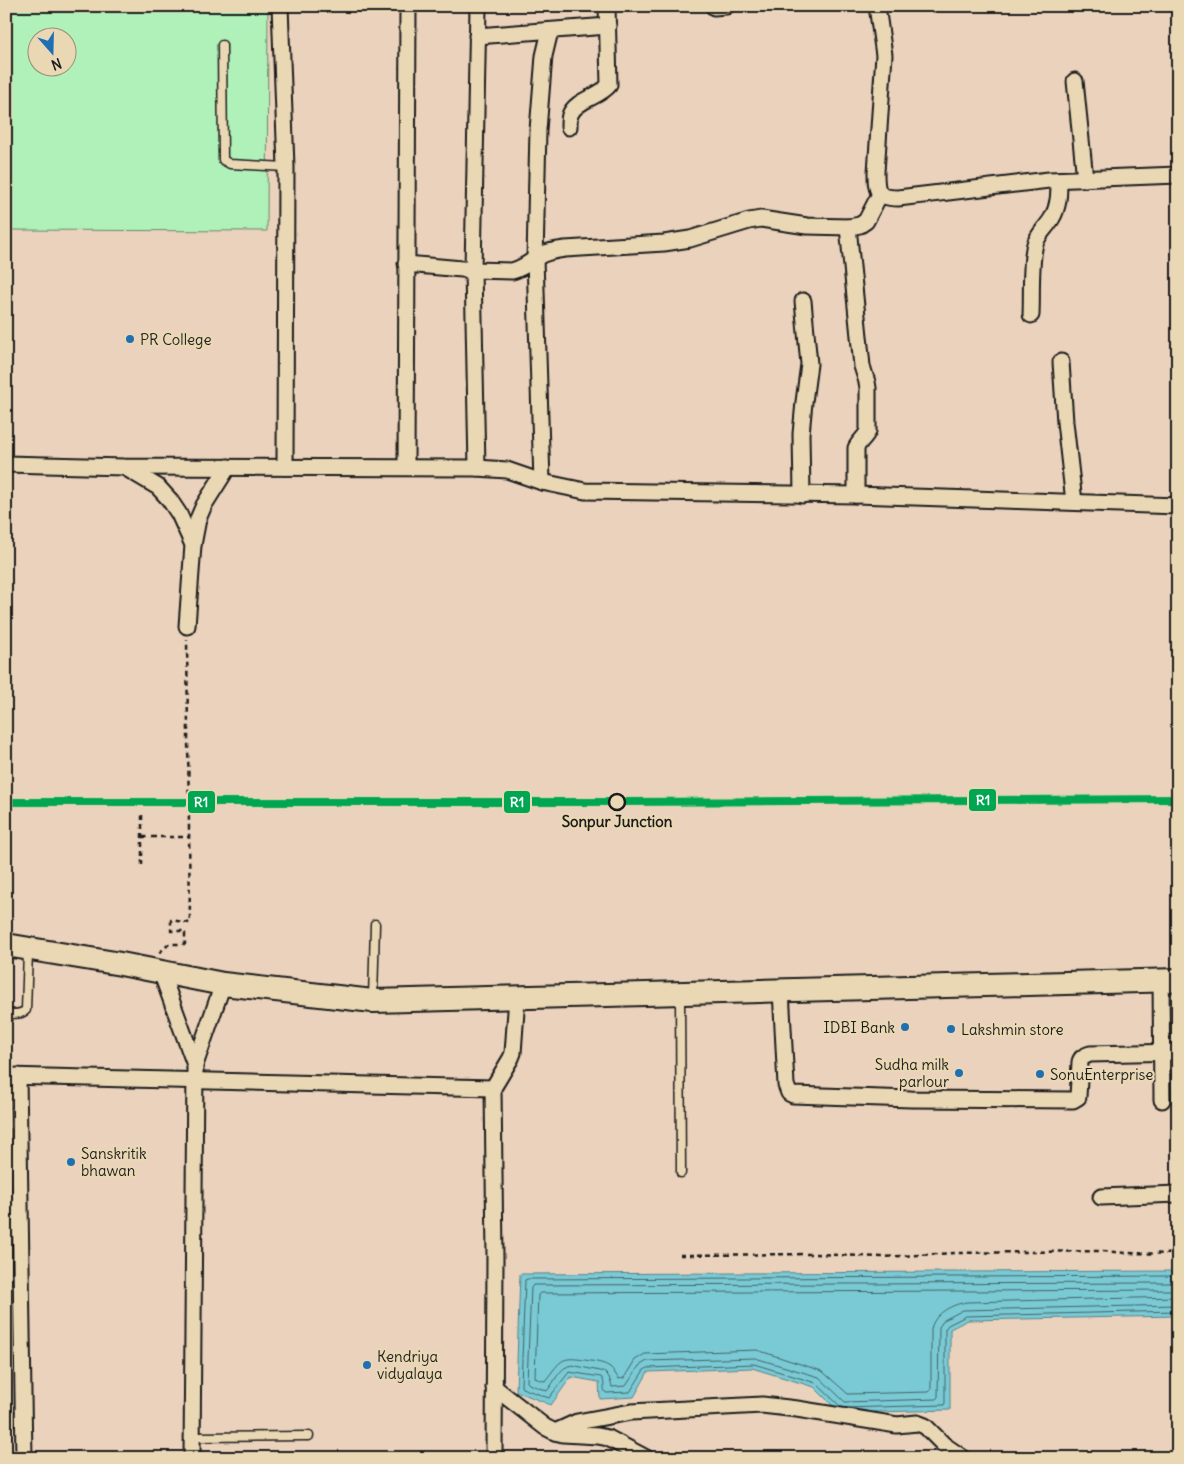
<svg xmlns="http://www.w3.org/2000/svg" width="1184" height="1464" viewBox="0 0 1184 1464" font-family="Delius,sans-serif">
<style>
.green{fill:#b0f1b9;stroke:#66866a;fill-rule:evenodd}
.water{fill:#7acad5;stroke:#54848b}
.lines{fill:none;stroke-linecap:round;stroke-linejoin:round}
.shore{stroke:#426266;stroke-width:1}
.service-casing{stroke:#1c1c1c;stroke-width:11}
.minor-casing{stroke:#1c1c1c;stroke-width:19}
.secondary-casing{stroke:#1c1c1c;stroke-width:26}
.path{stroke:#1c1c1c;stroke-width:2.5;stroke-dasharray:5 4;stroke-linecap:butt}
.service{stroke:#ead8b5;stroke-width:8}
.minor{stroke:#ead8b5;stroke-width:15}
.secondary{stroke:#ead8b5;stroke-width:22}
.rail-1-casing{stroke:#ead8b5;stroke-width:11}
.rail-1{stroke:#00a651;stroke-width:8}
.poi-dot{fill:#1f6fb2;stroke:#ead8b5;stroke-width:2}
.stop-dot{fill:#ead8b5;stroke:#1c1c1c;stroke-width:2.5}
.labels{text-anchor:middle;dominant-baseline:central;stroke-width:4.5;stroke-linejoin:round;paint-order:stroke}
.poi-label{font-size:15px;fill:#1c1c1c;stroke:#ead8b5;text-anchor:start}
.stop-label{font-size:15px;font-weight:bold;fill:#1c1c1c;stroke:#ead8b5}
.line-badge{stroke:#ead8b5;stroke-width:2}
.badge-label{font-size:14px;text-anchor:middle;font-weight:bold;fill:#fff}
</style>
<rect width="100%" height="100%" fill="#ebd2bc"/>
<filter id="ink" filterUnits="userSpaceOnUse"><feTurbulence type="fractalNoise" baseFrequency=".02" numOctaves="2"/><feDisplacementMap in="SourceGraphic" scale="10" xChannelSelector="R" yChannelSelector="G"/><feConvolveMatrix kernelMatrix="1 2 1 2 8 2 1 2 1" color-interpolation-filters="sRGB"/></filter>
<g filter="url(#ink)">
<path class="green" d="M 6,6 L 268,6 L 267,231 L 6,230 ZM 38,38 L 68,38 L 68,68 L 38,68 Z"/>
<path class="water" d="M 1178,1271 L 1178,1316 L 968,1320 L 950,1329 L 950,1410 L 840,1413 L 814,1387 L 752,1368 L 648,1372 L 634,1397 L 600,1399 L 599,1382 L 571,1377 L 551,1405 L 516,1391 L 520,1274 Z"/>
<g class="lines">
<g class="shore">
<path d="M 1178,1283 L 533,1285 L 531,1288 L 527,1382 L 529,1384 L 547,1391 C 555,1382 559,1367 572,1365 L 604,1372 L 609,1377 L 612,1387 L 626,1386 L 639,1366 L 647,1361 L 755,1358 L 819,1377 L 845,1402 L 936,1399 L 938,1397 L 939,1327 L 944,1320 L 963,1310 L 1178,1305"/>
<path d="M 1178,1290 L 540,1293 L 538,1295 L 535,1377 L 537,1379 L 545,1381 C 563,1358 560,1356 591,1361 C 597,1362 604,1363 610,1367 C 614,1370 616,1376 619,1379 L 624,1378 L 635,1360 L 645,1354 L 757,1350 L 822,1371 L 848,1394 L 929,1392 L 931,1390 L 931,1330 C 933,1314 952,1304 967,1302 L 1178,1297"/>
<path d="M 841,1407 L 816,1383 L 754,1364 L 648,1368 L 644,1370 L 630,1392 L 606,1393 C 602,1389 606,1382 601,1377 L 569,1372 L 549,1398 L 522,1388 L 521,1386 L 525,1280 L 527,1279 L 1178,1276"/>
<path d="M 845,1408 L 944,1405 L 945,1403 L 945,1329 L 948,1325 L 966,1316 L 1178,1311"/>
</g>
<g class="service-casing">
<g id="service">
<path d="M 222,45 L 223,160 L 230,164 L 286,167"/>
<path d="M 680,995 L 681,1173"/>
<path d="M 373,999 L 375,924"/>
<path d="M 6,1014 C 13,1014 21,1015 26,1010 L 28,951"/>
<path d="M 192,1437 L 309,1436"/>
</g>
</g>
<g class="minor-casing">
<g id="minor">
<path d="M 280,6 L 286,167 L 285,467"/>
<path d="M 877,6 L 884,55 L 876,172 C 876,191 877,198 898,198 L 1049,180 L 1178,175"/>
<path d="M 714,7 L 726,6"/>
<path d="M 477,36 L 608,26"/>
<path d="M 1075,81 L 1085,179"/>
<path d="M 569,127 C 569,124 569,118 570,115 C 575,100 600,97 609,85 L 607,6"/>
<path d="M 848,227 L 862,366 L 867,382 L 868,388 L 868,431 C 865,438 859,441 856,448 L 856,495"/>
<path d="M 406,264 L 473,270 L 512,271 C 524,268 531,261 541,255 C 549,251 557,250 565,249 L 664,243 L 690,239 L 749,221 L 761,219 L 807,226 L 849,227 L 860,225 L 866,221 L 880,194"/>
<path d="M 1031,315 C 1032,296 1030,262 1035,244 C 1038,234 1047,227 1052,218 C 1059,206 1059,193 1059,180"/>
<path d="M 1061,362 L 1065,422 L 1074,502"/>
<path d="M 6,464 L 124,467 L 477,468 L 507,470 L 542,482 L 585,491 L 856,495 L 1178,506"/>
<path d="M 406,467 L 408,6"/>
<path d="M 126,468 L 158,487 L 169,499 L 179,514 L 193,545 L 187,626"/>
<path d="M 477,468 L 473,270 L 478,6"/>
<path d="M 542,482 L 535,259 L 538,130 L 544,56 L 550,31"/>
<path d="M 802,495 L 801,434 L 804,402 L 809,364 L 803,301"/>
<path d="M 193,545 L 198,519 L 204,505 L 228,467"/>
<path d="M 161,972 L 195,1065"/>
<path d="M 1161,980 L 1162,1100"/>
<path d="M 781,990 L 786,1085 L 789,1093 L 793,1095 L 911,1099 L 1073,1100 L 1078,1097 L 1080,1062 C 1081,1057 1085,1056 1090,1054 L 1178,1052"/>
<path d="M 6,1076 L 493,1088"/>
<path d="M 18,1076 L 24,1458"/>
<path d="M 1101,1197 L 1178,1194"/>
<path d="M 494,1387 L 545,1427 L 555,1432 L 563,1434 L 598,1436 L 608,1438 L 646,1458"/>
<path d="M 555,1432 L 577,1422 L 631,1412 L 762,1405 L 797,1409 L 897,1425 L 917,1423 L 925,1426 L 944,1445 L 963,1458"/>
<path d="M 192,1458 L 195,1065 L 223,984"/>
<path d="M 494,1458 L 495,1258 L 493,1088 L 511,1058 L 513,1053 L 517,997"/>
</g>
</g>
<g class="secondary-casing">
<path id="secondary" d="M 6,945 L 121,964 L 223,984 L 373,1001 L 1178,980"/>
</g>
<g class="path">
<path d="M 142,815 L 142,869"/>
<path d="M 142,837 L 189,837"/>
<path d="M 159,953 L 169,944 L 185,944 L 185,931 L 171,931 L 171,920 L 190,923 L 187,640"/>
<path d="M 680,1255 L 816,1254 L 882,1257 L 955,1253 L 1103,1251 L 1127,1253 L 1178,1254"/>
</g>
<use href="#service" class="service"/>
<use href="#minor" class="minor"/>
<use href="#secondary" class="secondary"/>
<g class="rail-1-casing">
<path id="rail-1" d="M 6,802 L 620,802 L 1178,799"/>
</g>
<use href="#rail-1" class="rail-1"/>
</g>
</g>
<g class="poi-dot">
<circle cx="130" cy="339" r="5"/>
<circle cx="905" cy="1027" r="5"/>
<circle cx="951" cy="1029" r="5"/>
<circle cx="959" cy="1073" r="5"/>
<circle cx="1040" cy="1074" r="5"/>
<circle cx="71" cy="1162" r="5"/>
<circle cx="367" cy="1365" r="5"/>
</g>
<circle class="stop-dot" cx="617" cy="802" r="8"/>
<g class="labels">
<g class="poi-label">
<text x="140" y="339">PR College</text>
<text x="895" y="1027" text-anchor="end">IDBI Bank</text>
<text x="961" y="1029">Lakshmin store</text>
<text x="949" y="1064" text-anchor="end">Sudha milk<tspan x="949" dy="17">parlour</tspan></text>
<text x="1050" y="1074">SonuEnterprise</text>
<text x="81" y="1153">Sanskritik<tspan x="81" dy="17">bhawan</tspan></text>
<text x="377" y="1356">Kendriya<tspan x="377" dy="17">vidyalaya</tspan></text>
</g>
<g class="stop-label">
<text x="617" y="821">Sonpur Junction</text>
</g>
</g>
<g class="line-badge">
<rect x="968" y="788" width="29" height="24" rx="5" fill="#00a651"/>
<rect x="187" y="790" width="29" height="24" rx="5" fill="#00a651"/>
<rect x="503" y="790" width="28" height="24" rx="5" fill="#00a651"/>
</g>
<g class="badge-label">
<text x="983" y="805">R1</text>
<text x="201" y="807">R1</text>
<text x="517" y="807">R1</text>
</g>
<rect width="1184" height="1464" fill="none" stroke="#ead8b5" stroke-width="25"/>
<rect x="12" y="12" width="1159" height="1439" fill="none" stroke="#1c1c1c" stroke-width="2" filter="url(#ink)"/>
<g transform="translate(52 52) rotate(160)"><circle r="24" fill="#ead8b5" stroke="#988d78"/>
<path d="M0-4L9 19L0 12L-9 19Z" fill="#1f6fb2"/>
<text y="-8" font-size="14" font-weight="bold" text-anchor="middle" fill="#1c1c1c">N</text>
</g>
</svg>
